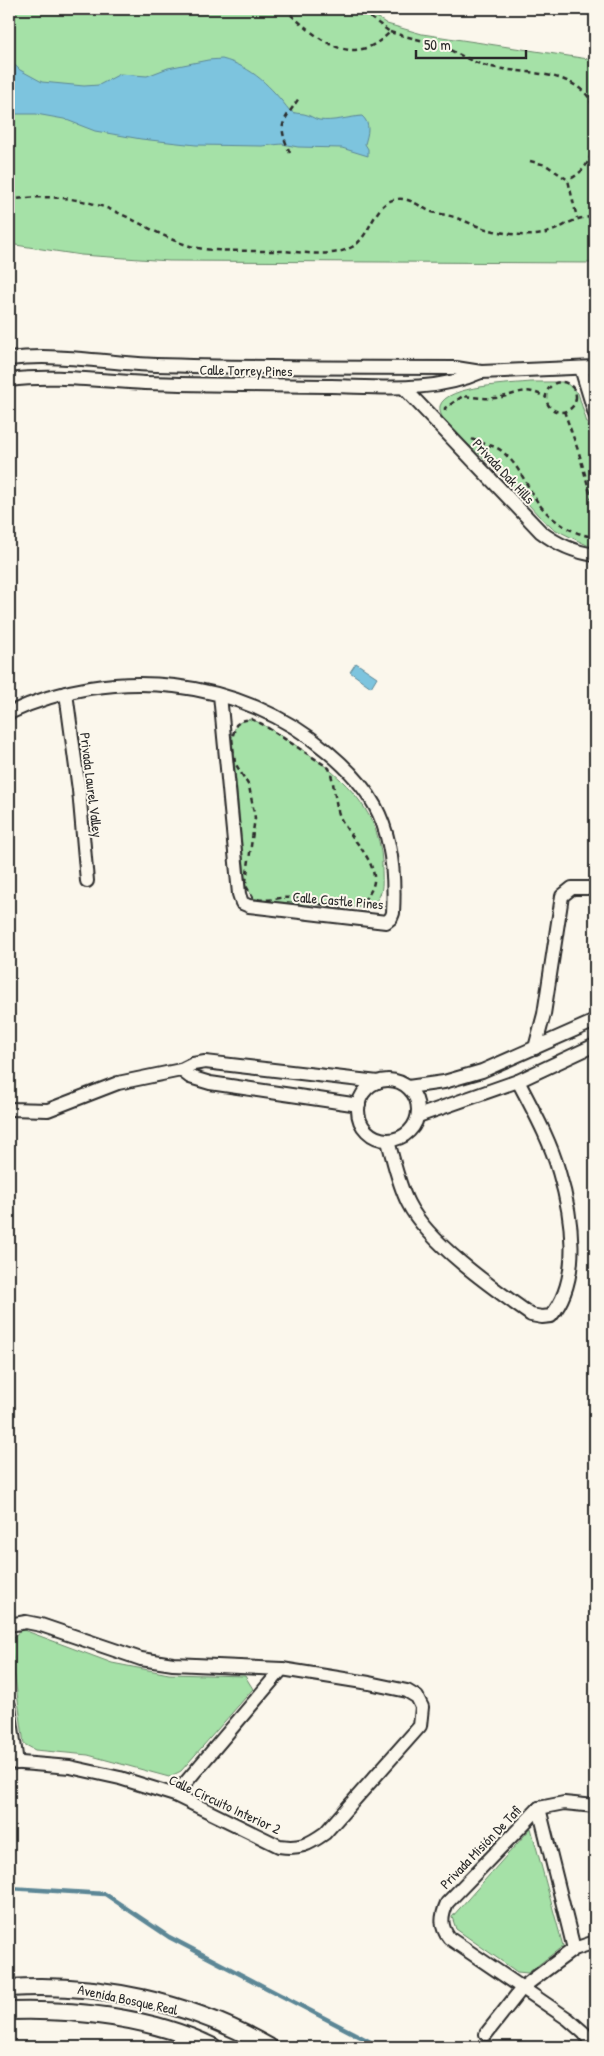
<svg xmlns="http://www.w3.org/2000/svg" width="604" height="2056" viewBox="0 0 604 2056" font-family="'Patrick Hand',sans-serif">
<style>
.green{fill:#a5e1a7;stroke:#688669}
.water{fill:#7dc4de;stroke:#5c8796}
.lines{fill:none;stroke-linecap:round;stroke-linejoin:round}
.stream{stroke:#5c8796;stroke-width:4.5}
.minor-casing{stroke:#2b2b2b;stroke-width:16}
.secondary-casing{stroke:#2b2b2b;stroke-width:20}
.path{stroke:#2b2b2b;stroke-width:2.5;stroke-dasharray:5 4;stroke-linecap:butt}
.minor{stroke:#fbf7ec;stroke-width:12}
.secondary{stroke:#fbf7ec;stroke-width:16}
.labels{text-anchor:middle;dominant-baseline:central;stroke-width:4;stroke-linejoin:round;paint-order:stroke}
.street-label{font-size:14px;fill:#2b2b2b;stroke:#fbf7ec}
</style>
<rect width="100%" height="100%" fill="#fbf7ec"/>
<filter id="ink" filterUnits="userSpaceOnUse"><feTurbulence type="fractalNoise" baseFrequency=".02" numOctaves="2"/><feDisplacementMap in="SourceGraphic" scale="10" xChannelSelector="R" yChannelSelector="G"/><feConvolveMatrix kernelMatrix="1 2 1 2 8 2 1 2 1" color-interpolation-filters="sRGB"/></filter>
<g filter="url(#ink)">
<g class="green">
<path d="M 9,9 L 364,9 L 387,24 L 422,34 L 595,60 L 595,263 L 169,261 L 81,255 L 9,244 Z"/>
<path d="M 531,382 L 565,382 L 578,393 L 595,449 L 595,546 L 589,546 L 552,528 L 538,515 L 504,477 L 446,424 C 443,419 439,413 440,406 C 446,385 513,384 531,382 Z"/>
<path d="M 251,719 L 262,724 C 316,758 382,795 382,867 C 382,887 385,896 368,908 L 265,901 L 253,898 L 246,886 L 232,738 C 236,724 236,722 251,719 Z"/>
<path d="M 21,1629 L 112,1663 L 169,1674 L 245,1676 L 253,1689 L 181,1771 L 169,1777 L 88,1755 L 35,1750 L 24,1744 L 10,1642 Z"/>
<path d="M 531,1828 L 563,1946 L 528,1973 L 517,1972 L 456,1929 L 452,1917 Z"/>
</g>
<g class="water">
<path d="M 222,59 C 253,67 271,87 290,111 C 296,114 298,113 304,114 C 310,115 314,119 319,120 C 333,122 348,117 362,116 C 371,124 368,133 365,144 L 368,149 L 368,156 L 342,148 L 298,147 L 282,144 L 262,146 L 196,145 L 141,139 L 95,131 L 64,119 L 36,114 L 9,114 L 9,60 L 20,70 L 42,82 L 84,86 L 99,85 L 120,74 L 147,76 L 168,68 L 208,60 Z"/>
<path d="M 356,663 L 377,677 L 371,687 L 350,672 Z"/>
</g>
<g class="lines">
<path class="stream" d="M 9,1888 L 105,1894 L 169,1937 L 380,2047"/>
<g class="minor-casing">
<g id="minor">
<path d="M 9,359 C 58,353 107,363 156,365 C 256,368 356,368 456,368 L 481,372 L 595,367"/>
<path d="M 581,368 L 595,414"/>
<path d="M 9,380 C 54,374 100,381 145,383 C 207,385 269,385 331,386 C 382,387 434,393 481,372"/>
<path d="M 404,388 L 541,532 C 558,545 574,552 595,555"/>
<path d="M 66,693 L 79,790 L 87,881"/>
<path d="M 9,713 C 112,664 241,677 328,752 C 347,768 363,784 375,806 C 392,837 395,878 393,913 L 391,918 L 386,922 L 249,906 L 242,903 L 239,894 L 220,695"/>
<path d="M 535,1048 L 544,1014 L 562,896 L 572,888 L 595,888"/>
<path d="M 181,1070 L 190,1077 L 210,1083 L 359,1105"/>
<circle cx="388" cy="1110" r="30"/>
<path d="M 408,1087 L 444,1082 L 482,1071 L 595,1021"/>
<path d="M 9,1109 L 48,1110 L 118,1083 L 181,1070 L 193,1064 L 205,1062 L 378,1082"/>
<path d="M 418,1116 L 518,1081 L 595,1045"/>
<path d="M 388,1141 C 394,1162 398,1183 408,1203 C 428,1243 494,1289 531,1315 L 542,1317 L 551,1316 C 582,1279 572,1215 559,1172 C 550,1140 533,1110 518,1081"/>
<path d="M 9,1625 L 26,1622 L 41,1625 L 141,1659 L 173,1664 L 282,1669 L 369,1683 L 407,1691 L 417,1697 L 422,1707 L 420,1726 L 325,1833 C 308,1845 300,1849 279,1846 L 175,1795 L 120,1778 L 70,1767 L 9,1762"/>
<path d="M 9,1706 L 17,1763"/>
<path d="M 175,1795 L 282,1669"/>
<path d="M 539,1808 L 574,1949"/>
<path d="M 486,2034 L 523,1987 L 574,1949 L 595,1942"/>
<path d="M 595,2047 L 584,2033 L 568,2019 L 449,1938 C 440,1926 441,1917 447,1903 L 539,1808 L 564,1803 L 595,1806"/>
</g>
</g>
<g class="secondary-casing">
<g id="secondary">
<path d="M 9,1988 C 98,1982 191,2002 269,2047"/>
<path d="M 9,2011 C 75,2009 152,2017 213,2047"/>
</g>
</g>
<g class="path">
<path d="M 284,9 C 317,37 350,72 390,32 L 359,9"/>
<path d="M 390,32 C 406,37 423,40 438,45 C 455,51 470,62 487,66 C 518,74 561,69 585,93 C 597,104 595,126 594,141 C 592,159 585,172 568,180"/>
<path d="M 290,153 C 277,123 282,124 299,98"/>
<path d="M 530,161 L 546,165 L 568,180 L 577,218"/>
<path d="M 9,200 C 49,194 86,197 123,215 C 153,229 179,248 213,250 C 236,251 259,251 281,251 C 304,252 332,258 352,247 C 372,236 373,202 397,199 C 410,197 421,208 432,212 C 440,214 447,215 454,217 C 468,222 480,228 494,231 C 511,234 529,238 546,233 C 567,227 570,217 595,217"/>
<circle cx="561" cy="397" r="15"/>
<path d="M 445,411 L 445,408 L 463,396 C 475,397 489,400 502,397 C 524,392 524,387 546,397"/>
<path d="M 564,411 L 579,453 L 595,511"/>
<path d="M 472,439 C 483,445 495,444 504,453 C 520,467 527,487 539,504 C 552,521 574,535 595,537"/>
<path d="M 251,719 L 262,724 L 329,768 C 335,784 334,801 340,817 C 349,837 371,854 374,876 C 375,883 372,889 369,894 C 351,920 315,900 291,898 C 277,896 271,903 253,898 L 246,886 L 246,881 L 255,818 L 249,786 L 235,763 L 232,738 L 236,725 L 241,721 Z"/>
</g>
<use href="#minor" class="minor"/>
<use href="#secondary" class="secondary"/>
</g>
</g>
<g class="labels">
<g class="street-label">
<text transform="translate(246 370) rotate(1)">Calle Torrey Pines</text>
<text transform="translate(504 471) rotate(47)">Privada Dak Hills</text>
<text transform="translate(92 785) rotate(83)">Privada Laurel Valley</text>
<text transform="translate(338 900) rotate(5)">Calle Castle Pines</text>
<text transform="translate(225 1804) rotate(25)">Calle Circuito Interior 2</text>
<text transform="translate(480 1847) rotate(-46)">Privada Misión De Tafi</text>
<text transform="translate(128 1999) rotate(12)">Avenida Bosque Real</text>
</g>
</g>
<rect width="604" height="2056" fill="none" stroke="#fbf7ec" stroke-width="30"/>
<rect x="15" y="15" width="574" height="2026" fill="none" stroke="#2b2b2b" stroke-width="2" filter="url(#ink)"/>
<path d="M416 50v8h110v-8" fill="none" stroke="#2b2b2b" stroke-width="2.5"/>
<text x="424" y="50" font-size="15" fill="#2b2b2b" stroke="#fbf7ec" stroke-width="4" paint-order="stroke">50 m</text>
</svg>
